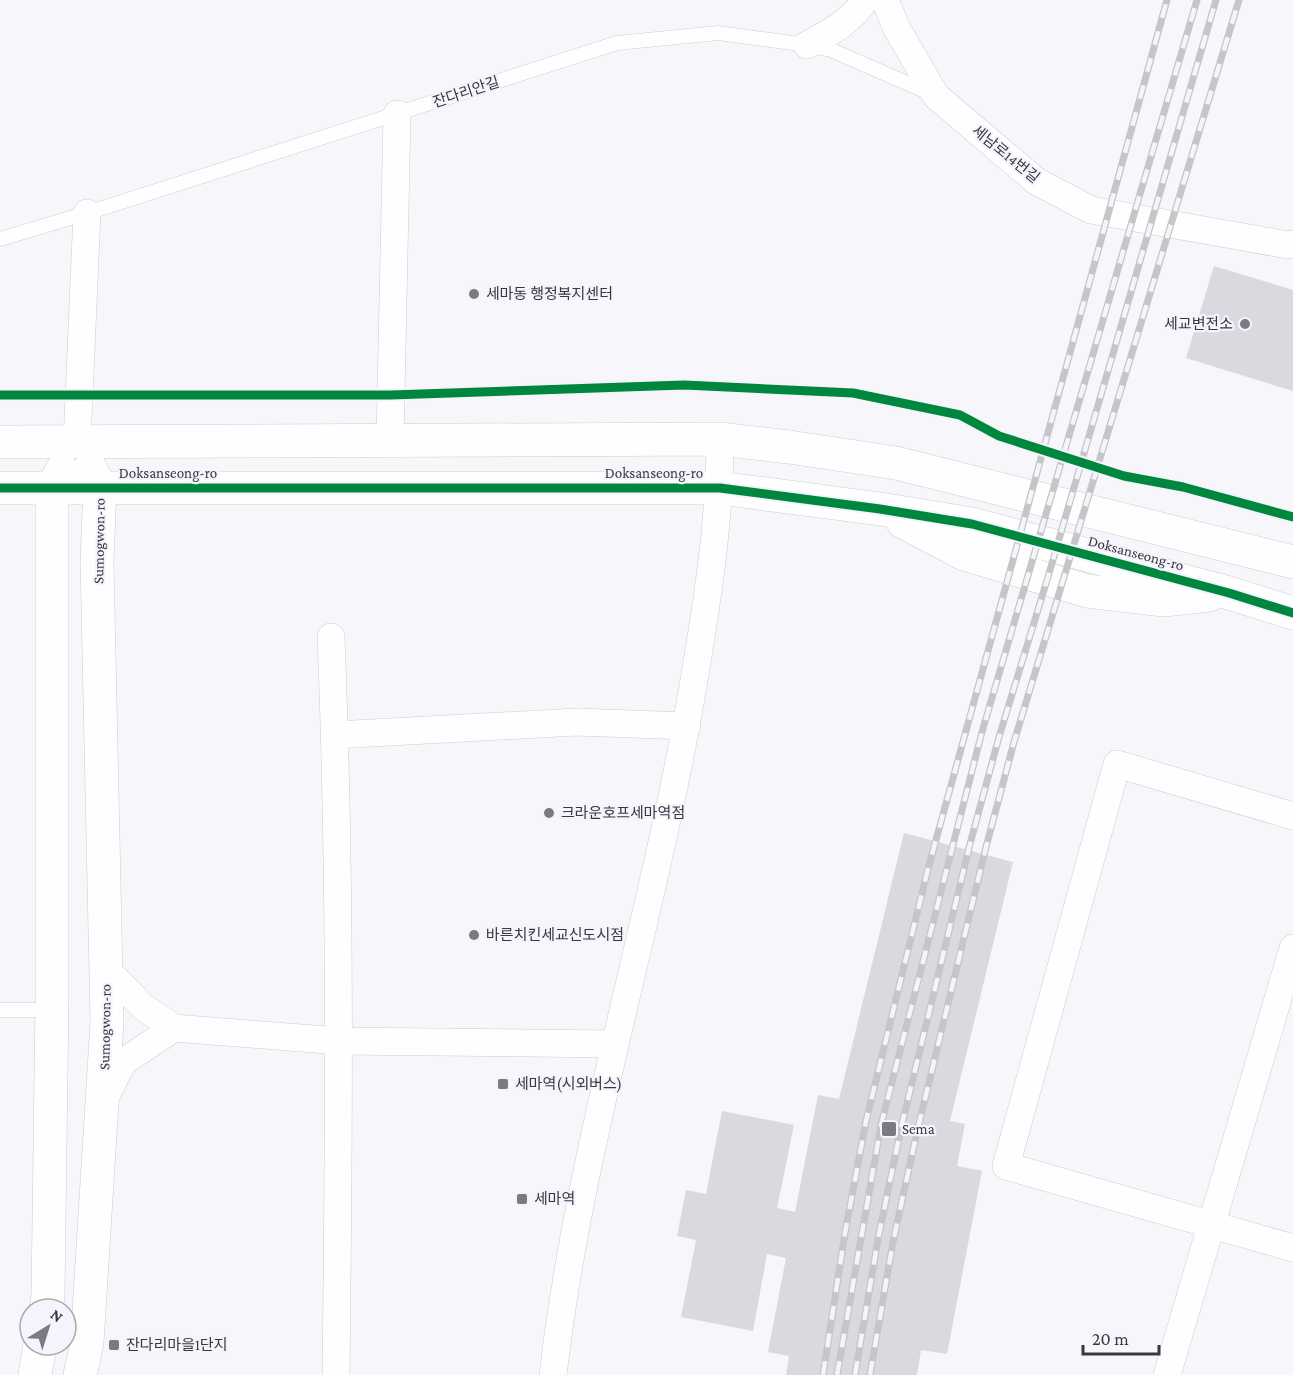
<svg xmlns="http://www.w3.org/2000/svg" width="1293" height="1375" viewBox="0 0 1293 1375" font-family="'Crimson Pro','Noto Sans KR',serif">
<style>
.building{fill:#d8dae0}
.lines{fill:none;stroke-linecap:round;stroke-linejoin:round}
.service-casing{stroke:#cdcdd3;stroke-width:15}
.minor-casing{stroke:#cdcdd3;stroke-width:28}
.tertiary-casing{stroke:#cdcdd3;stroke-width:34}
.service{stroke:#fefefe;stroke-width:14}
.minor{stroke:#fefefe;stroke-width:27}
.tertiary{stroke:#fefefe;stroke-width:33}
.rail-casing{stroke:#c6c6c8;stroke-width:7}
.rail{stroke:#f5f4fd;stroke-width:4.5;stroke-dasharray:14;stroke-linecap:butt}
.cycleway-casing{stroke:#f5f4fd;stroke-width:13}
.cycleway{stroke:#00873e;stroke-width:9}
.poi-dot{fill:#7a7a81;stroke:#f5f4fd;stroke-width:2}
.labels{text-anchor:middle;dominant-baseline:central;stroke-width:4.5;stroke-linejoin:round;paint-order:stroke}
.street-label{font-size:15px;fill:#383840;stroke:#f5f4fd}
.poi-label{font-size:15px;fill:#383840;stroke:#f5f4fd;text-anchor:start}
</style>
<rect width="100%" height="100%" fill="#f6f6fb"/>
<g class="building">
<path d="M 1214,266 L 1293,290 L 1293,391 L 1186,358 Z"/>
<path d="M 904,833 L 1013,862 L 950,1121 L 965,1124 L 957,1166 L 982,1171 L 947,1354 L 921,1350 L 917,1375 L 786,1375 L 789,1356 L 768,1352 L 786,1258 L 767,1254 L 753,1331 L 681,1317 L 696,1240 L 677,1236 L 686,1190 L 706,1194 L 722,1111 L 794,1125 L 777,1208 L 795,1212 L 818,1095 L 839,1099 Z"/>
</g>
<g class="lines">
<g class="service-casing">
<g id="service">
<path d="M 0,239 L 87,213 L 617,43 L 718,33 L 807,45 L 831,50 L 932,94"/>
<path d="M 0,1010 L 52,1010"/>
</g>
</g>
<g class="minor-casing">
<g id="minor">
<path d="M 885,0 L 897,29 L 936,96 L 1036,181 L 1091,210 L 1288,245 L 1293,244"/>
<path d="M 807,45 C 829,33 851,22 865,0"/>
<path d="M 390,441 L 397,114"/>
<path d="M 77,442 L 87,213"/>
<path d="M 331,637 C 341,883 339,1129 336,1375"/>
<path d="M 335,735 L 577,722 L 687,726"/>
<path d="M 1293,816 L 1117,764 L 1006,1166 L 1293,1248"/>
<path d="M 106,969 L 143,1007 L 174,1028 L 339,1041 L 614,1044"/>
<path d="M 104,1100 L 123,1062 L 174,1028"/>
<path d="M 553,1375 C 580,1142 654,917 693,686 C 707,604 720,522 720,439"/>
<path d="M 1167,1375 L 1293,948"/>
</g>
</g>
<g class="tertiary-casing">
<g id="tertiary">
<path d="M 0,442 L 720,439 L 789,447 L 896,463 L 1293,562"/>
<path d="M 0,488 L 720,488 L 880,509 L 972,524 L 1229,593 L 1293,613"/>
<path d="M 903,522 L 964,554 L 1087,591 L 1164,600 L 1209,595"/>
<path d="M 46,1309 L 48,1296 L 52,1000 L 52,488 L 62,470"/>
<path d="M 35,1375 L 40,1345"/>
<path d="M 80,1375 L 87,1343 L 107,1022 L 97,561 L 100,488 L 90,468"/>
</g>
</g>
<use href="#service" class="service"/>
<use href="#minor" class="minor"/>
<use href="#tertiary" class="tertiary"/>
<g class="rail-casing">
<g id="rail">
<path d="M 823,1375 L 845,1233 L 866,1121 L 928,869 L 1167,0"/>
<path d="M 837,1375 L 881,1125 L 982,732 L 1197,0"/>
<path d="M 855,1375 L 878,1239 L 901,1128 L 970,844 L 999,737 L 1048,577 L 1216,0"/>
<path d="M 870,1375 L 893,1242 L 917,1132 L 986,847 L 1014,742 L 1239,0"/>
</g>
</g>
<use href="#rail" class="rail"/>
<g class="cycleway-casing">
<g id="cycleway">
<path d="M 0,395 L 391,395 L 684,385 L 853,393 L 960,415 L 999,436 L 1124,476 L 1183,487 L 1293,517"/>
<path d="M 0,488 L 720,488 L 880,509 L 972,524 L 1229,593 L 1293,613"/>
</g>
</g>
<use href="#cycleway" class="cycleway"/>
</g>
<g class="poi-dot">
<circle cx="474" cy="294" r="6"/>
<circle cx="1245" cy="324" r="6"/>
<circle cx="549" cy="813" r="6"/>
<circle cx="474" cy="935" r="6"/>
<rect x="497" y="1078" width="12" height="12" rx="3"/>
<rect x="881" y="1121" width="16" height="16" rx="3"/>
<rect x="516" y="1193" width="12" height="12" rx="3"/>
<rect x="108" y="1339" width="12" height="12" rx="3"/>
</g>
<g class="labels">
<g class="street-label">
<text transform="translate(466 92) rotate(-18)">잔다리안길</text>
<text transform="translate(1006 154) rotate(39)">세남로14번길</text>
<text x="168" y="473">Doksanseong-ro</text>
<text x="654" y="473">Doksanseong-ro</text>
<text transform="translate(99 541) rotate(-89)">Sumogwon-ro</text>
<text transform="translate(1136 553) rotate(15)">Doksanseong-ro</text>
<text transform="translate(105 1027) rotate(-89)">Sumogwon-ro</text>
</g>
<g class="poi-label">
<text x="486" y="294">세마동 행정복지센터</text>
<text x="1233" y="324" text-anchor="end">세교변전소</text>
<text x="561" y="813">크라운호프세마역점</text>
<text x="486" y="935">바른치킨세교신도시점</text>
<text x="515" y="1084">세마역(시외버스)</text>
<text x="902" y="1129">Sema</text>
<text x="534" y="1199">세마역</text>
<text x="126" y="1345">잔다리마을1단지</text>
</g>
</g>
<g transform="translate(48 1327) rotate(38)"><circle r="28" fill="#f5f4fd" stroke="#a9a9b1" stroke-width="1.5"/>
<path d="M0-4.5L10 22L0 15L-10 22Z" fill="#7a7a81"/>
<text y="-9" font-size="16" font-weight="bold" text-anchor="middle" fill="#383840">N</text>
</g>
<path d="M1083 1345v9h76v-9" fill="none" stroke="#383840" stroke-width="3"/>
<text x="1092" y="1345" font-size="18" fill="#383840" stroke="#f5f4fd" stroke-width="4.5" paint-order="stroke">20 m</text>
</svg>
